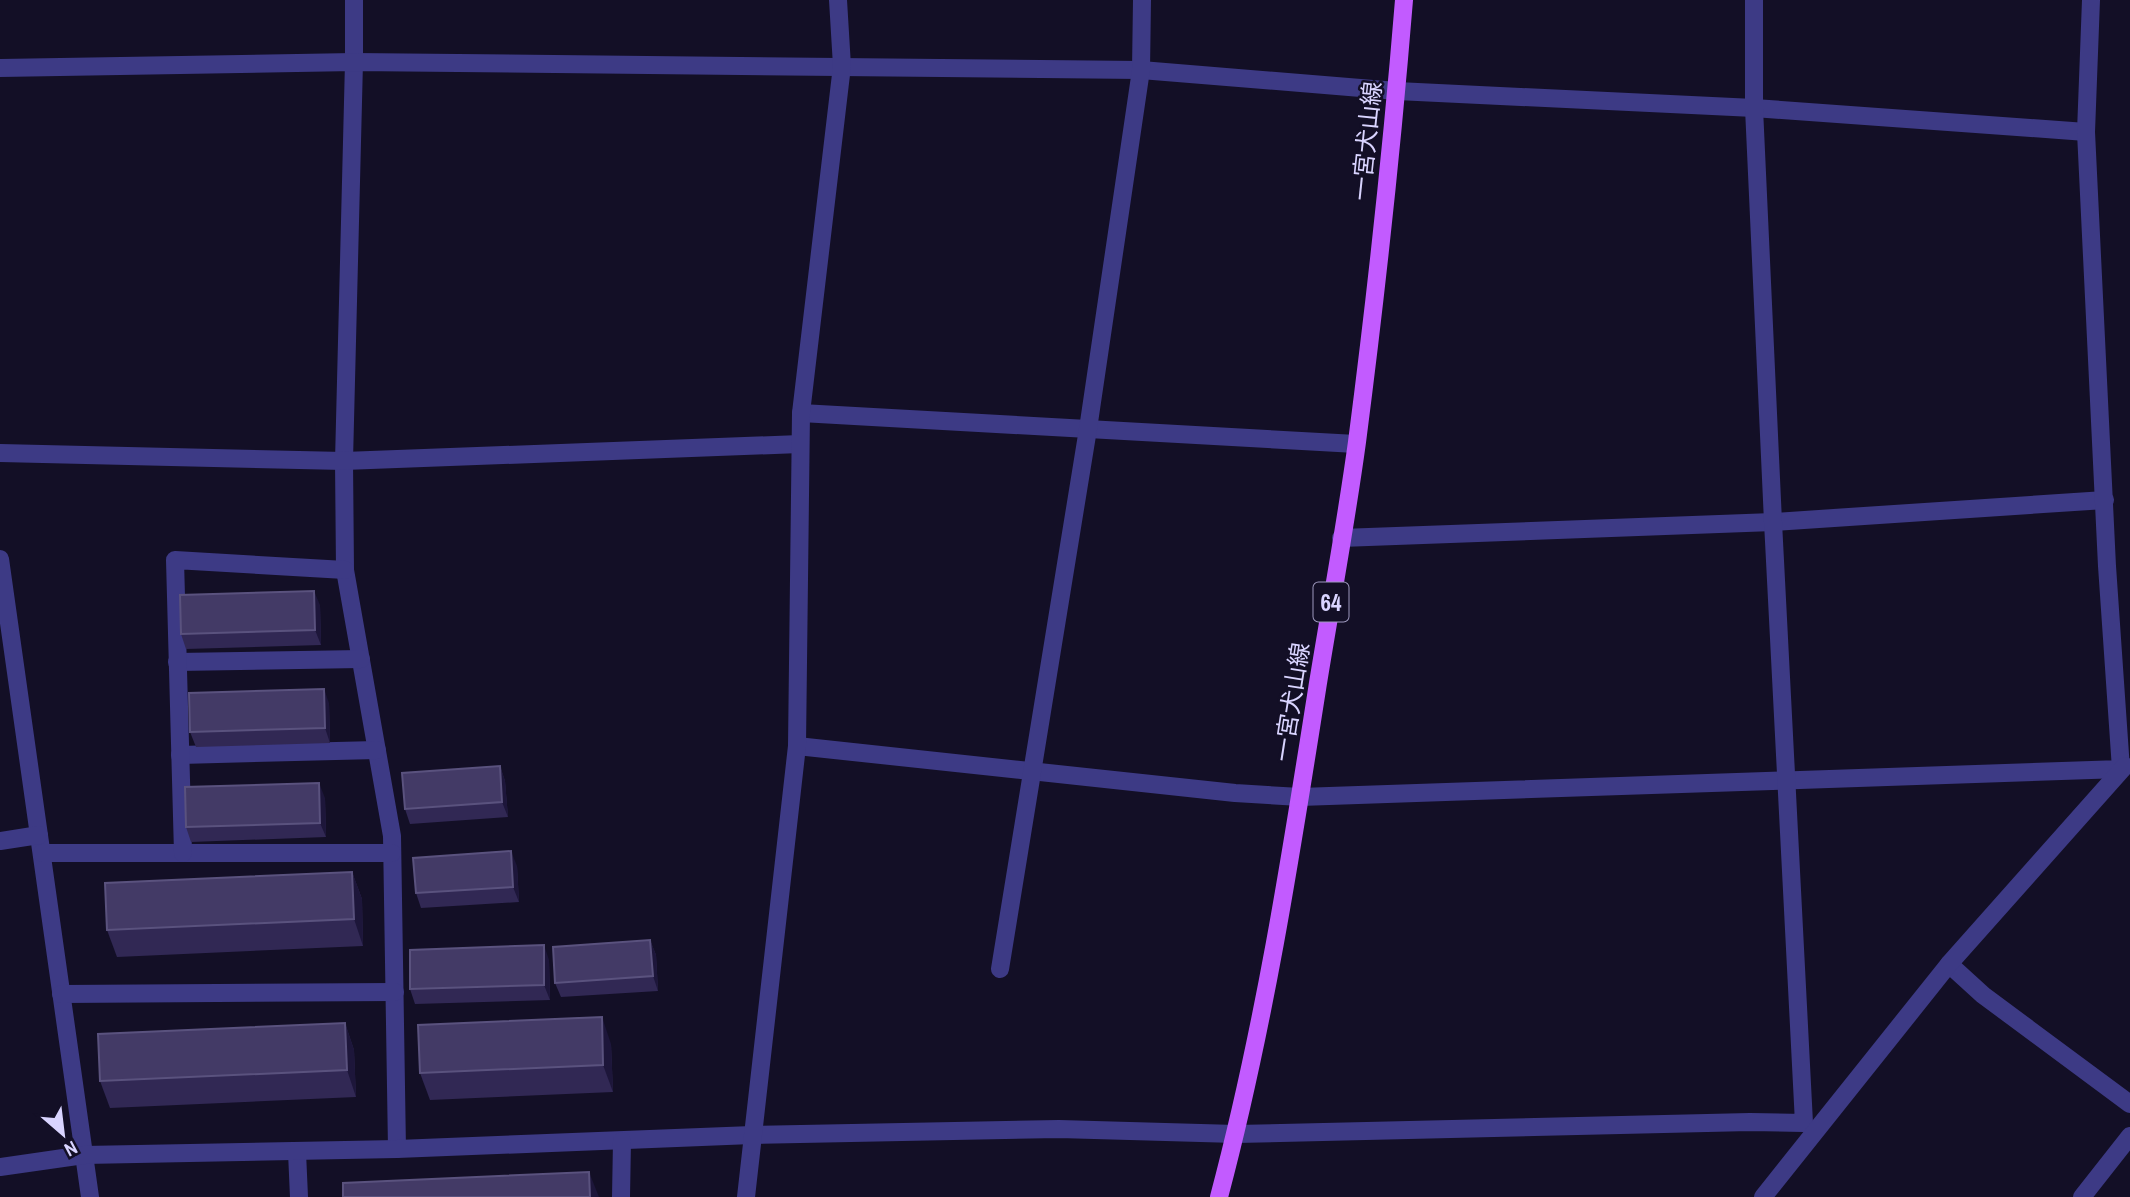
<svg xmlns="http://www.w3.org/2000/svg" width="2130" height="1197" viewBox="0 0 2130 1197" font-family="'Archivo Narrow','Noto Sans JP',sans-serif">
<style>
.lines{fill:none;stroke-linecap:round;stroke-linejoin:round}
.minor{stroke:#3d3a85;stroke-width:18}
.primary{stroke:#c25bff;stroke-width:18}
.wall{fill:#312854}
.shaded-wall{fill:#1d163a}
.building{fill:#433a66;stroke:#5a527e;stroke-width:2}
.labels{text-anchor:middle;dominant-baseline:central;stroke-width:5;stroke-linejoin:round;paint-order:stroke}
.shield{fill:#130f26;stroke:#9e99be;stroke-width:2}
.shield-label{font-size:23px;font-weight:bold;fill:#d9d4ff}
.street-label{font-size:24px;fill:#d9d4ff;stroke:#130f26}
</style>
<rect width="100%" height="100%" fill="#130f26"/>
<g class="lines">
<g class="minor">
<path d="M 354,0 L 354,62 L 344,461 L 345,570 L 392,836 L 397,1149"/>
<path d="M 0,68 L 354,62 L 1141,70 L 1397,91 L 1754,108 L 2086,132"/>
<path d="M 801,413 L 1356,444"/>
<path d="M 0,453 L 344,461 L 800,444"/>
<path d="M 1341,538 L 1773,522 L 2105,500"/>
<path d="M 0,559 L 90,1197"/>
<path d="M 177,662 L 361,659"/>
<path d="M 797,746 L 1235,793 L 1300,797 L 2121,769 L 2107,566 L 2086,132 L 2091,0"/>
<path d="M 180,755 L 377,750"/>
<path d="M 0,841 L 39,835"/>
<path d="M 42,853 L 392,853"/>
<path d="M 183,853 L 175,560 L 345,570"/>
<path d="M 1949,964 L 1983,995 L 2130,1104"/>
<path d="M 1000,969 L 1088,429 L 1141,70 L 1142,0"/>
<path d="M 61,994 L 395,992"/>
<path d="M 297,1152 L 299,1197"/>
<path d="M 0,1167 L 84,1155 L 397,1149 L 752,1135 L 1059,1129 L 1236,1134 L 1750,1122 L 1804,1123 L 1773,522 L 1754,108 L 1754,0"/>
<path d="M 621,1197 L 622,1141"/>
<path d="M 746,1197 L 797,746 L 801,413 L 842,66 L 838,0"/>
<path d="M 1763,1197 L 1949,964 L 2125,766"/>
<path d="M 2082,1197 L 2130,1136"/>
</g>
<path class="primary" d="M 1219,1197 C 1264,1028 1291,855 1318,683 C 1331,603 1346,523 1357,442 C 1376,295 1392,148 1404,0"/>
</g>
<g class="wall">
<path d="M 320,605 L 321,645 L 186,649 L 181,634 Z"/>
<path d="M 329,703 L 330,743 L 196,747 L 190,732 Z"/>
<path d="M 500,766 L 505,781 L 508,817 L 410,824 L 405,809 Z"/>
<path d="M 325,798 L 326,837 L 191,842 L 186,827 Z"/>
<path d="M 517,866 L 519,902 L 421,908 L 416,893 Z"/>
<path d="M 352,872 L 362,899 L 363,946 L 117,957 L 107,930 Z"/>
<path d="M 650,940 L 656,955 L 658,991 L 561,997 L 555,983 Z"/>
<path d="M 549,960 L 550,1000 L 415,1004 L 410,989 Z"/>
<path d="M 345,1023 L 354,1050 L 356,1097 L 110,1108 L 100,1081 Z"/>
<path d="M 611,1044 L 613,1092 L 430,1100 L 420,1073 Z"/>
</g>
<g class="shaded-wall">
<path d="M 314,591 L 320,605 L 321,645 L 315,630 Z"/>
<path d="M 324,689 L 329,703 L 330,743 L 325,728 Z"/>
<path d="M 500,766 L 505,781 L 508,817 L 502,802 Z"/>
<path d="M 319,783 L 325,798 L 326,837 L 320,823 Z"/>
<path d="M 511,851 L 517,866 L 519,902 L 513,887 Z"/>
<path d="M 352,872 L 362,899 L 363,946 L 354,919 Z"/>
<path d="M 650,940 L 656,955 L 658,991 L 653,976 Z"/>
<path d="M 544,945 L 549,960 L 550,1000 L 544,985 Z"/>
<path d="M 602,1017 L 611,1044 L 613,1092 L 603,1065 Z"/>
<path d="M 345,1023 L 354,1050 L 356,1097 L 347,1070 Z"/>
<path d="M 589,1172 L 599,1197 L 590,1197 Z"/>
</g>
<g class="building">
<path d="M 314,591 L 315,630 L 181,634 L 180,595 Z"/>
<path d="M 324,689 L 325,728 L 190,732 L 189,693 Z"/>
<path d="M 500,766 L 502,802 L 405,809 L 402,773 Z"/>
<path d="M 319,783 L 320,823 L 186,827 L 185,787 Z"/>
<path d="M 511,851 L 513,887 L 416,893 L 413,858 Z"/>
<path d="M 352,872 L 354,919 L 107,930 L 105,883 Z"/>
<path d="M 650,940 L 653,976 L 555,983 L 553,947 Z"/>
<path d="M 544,945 L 544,985 L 410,989 L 410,950 Z"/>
<path d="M 602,1017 L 603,1065 L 420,1073 L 418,1025 Z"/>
<path d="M 345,1023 L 347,1070 L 100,1081 L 98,1034 Z"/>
<path d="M 589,1172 L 590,1197 L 343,1197 L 343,1183 Z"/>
</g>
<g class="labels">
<rect class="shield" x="1313.5" y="582.5" width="35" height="39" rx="5"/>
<g class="shield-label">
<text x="1331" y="602">64</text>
</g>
<g class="street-label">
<text transform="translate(1366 141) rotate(-84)">一宮犬山線</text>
<text transform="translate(1291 702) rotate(-81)">一宮犬山線</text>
</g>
</g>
<g transform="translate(63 1134) rotate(152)" stroke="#130f26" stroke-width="5" paint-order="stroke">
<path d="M0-5L12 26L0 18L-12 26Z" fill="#d9d4ff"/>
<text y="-10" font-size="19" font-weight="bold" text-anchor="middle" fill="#d9d4ff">N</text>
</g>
</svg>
